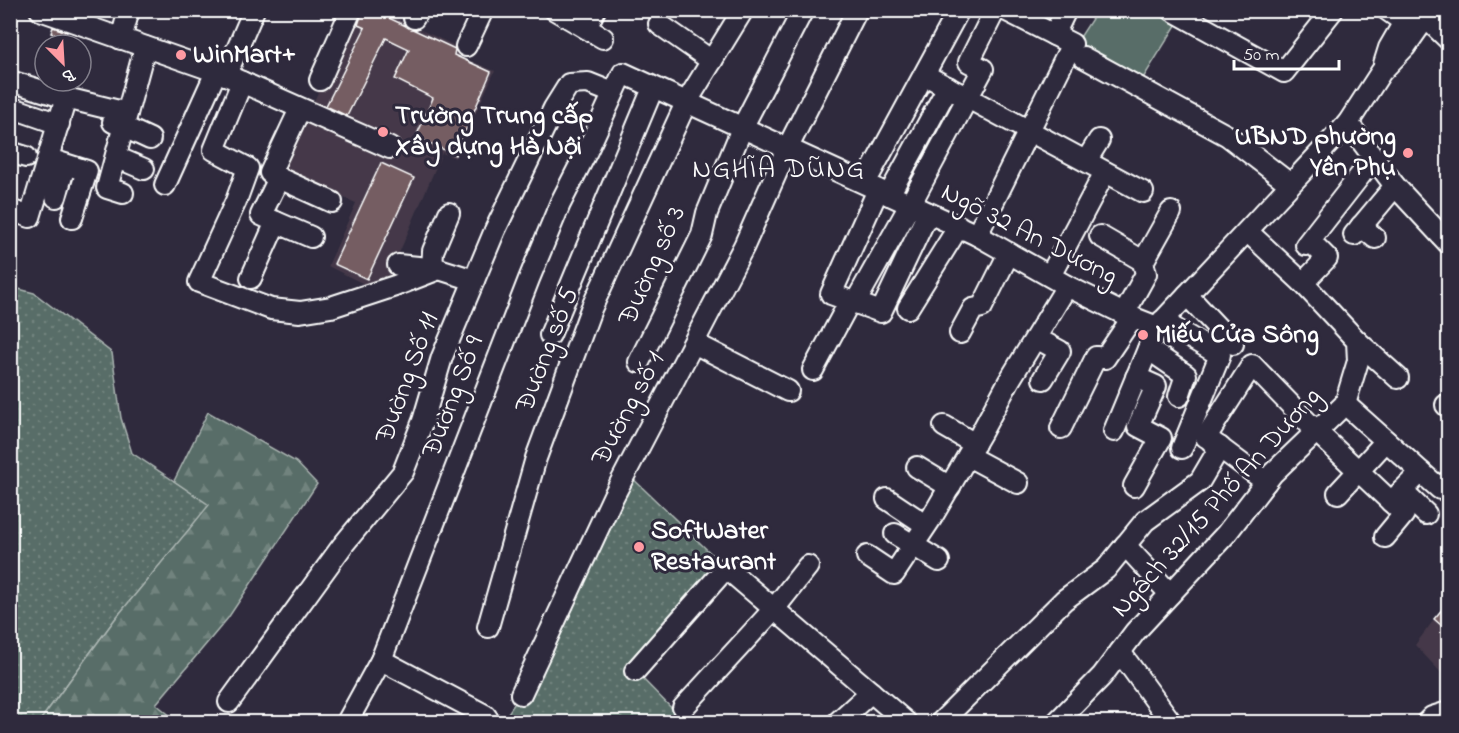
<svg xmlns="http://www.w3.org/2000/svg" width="1459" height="733" viewBox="0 0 1459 733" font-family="'Indie Flower',sans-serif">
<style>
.built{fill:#443948}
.grass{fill:url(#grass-dots);stroke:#acb6b3;stroke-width:1.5}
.forest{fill:url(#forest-firs);stroke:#acb6b3;stroke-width:1.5}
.pitch{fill:#586d67;stroke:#acb6b3;stroke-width:1.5}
.building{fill:#745d62;stroke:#fff;stroke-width:1.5}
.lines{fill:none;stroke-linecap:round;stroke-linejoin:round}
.minor-casing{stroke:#fff;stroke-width:24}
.minor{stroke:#2f2a3d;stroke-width:20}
.poi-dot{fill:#ff9aa2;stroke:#2f2a3d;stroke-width:2}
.labels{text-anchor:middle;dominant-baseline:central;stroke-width:6;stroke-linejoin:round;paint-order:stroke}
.poi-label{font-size:27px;font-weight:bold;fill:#fff;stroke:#2f2a3d;text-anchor:start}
.street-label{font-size:27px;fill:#fff;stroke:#2f2a3d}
.neighbourhood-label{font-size:28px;letter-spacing:1.5px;fill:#fff;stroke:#2f2a3d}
</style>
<defs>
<pattern id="grass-dots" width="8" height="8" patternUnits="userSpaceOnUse" patternTransform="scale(1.5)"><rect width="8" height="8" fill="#586d67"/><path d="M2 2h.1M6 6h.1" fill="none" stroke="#71837e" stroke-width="1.8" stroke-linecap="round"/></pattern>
<pattern id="forest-firs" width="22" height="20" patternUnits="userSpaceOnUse" patternTransform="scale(1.5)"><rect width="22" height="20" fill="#586d67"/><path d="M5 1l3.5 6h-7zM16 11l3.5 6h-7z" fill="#71837e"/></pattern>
</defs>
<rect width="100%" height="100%" fill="#2f2a3d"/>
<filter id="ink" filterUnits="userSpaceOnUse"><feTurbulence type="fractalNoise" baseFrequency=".0167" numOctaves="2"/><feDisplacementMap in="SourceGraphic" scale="12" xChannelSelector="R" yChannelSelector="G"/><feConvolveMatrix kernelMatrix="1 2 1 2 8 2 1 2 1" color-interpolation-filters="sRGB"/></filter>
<g filter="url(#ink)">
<g class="built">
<path d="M 356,11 L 380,11 L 462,49 L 458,56 L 495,71 L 455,158 L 442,153 L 382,293 L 328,266 L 356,203 L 281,172 Z"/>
<path d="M 1448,601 L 1448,680 L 1415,645 Z"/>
</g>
<g class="grass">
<path d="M 11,287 L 34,293 L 112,353 L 121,418 L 132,453 L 210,505 L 115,619 L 39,722 L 11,722 Z"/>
<path d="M 626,472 L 722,564 L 635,671 L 685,722 L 502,722 L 521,694 Z"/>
</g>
<path class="forest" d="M 208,412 L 296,462 L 317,484 L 228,618 L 156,704 L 178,722 L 39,722 L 115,619 L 209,505 L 174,481 Z"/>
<path class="pitch" d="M 1097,11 L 1159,11 L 1178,22 L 1137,88 L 1073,48 Z"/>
<g class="building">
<path d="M 363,10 L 372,10 L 455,49 L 454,55 L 491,72 L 455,155 L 416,137 L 433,98 L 395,79 L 409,49 L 386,38 L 347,116 L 326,106 L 365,28 L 358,25 Z"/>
<path d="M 53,27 L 67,32 L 65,38 L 51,33 Z"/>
<path d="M 381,163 L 414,178 L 367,279 L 334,264 Z"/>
<path d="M 1449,601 L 1449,632 L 1434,619 Z"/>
</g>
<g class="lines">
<g class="minor-casing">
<g id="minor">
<path d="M 40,10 L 226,75 L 390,148"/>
<path d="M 555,10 L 603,38"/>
<path d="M 1172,10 L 1284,72 L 1333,10"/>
<path d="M 1387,10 L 1404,22"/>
<path d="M 414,18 L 418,10"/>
<path d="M 1426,18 L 1448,39"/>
<path d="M 659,24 L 712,61"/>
<path d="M 586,28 L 595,10"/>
<path d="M 1054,35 L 1066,10"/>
<path d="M 121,39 L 129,10"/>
<path d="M 466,46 L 483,10"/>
<path d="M 1083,57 L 1228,136 L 1290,184"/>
<path d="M 1384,64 L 1389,48 L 1411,10"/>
<path d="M 226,75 L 254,10"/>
<path d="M 925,75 L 1143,192"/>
<path d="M 320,80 L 351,10"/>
<path d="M 10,81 L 66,98"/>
<path d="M 242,82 L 214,150 L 248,168 L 236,201 L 199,282 L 271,309 L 300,312 L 331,307 L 395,286 L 439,269"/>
<path d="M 10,107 L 59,124"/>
<path d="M 113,122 L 150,139"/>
<path d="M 1348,123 L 1395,186 L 1448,243"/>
<path d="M 10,152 L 26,157"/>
<path d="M 116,157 L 144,169"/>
<path d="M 49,159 L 87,171 L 72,218"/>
<path d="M 1086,161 L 1099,140"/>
<path d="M 279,178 L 332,202"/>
<path d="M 865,183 L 959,10"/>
<path d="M 165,185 L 216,72"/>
<path d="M 878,190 L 831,294 L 881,312 L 928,213"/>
<path d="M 123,193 L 107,188 L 145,47"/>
<path d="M 889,195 L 948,87"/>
<path d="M 56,197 L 65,165"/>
<path d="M 10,210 L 30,217 L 66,98 L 127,113"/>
<path d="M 276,222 L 311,237"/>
<path d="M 1361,226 L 1375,238"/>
<path d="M 977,235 L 1072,44 L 1005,10"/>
<path d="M 1354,235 L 1395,186"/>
<path d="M 1100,236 L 1143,261"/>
<path d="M 1306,245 L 1373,159"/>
<path d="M 398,265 L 439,269 L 474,280"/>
<path d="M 432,269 L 433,251 L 449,213"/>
<path d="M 1050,276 L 1105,172"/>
<path d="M 251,278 L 276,222 L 261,215 L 279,178 L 270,173 L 300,109"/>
<path d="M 1303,283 L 1327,258 L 1317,248"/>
<path d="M 1187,295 L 1233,344"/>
<path d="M 855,303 L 910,205 L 983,69 L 969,62 L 995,10"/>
<path d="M 908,308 L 959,226"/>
<path d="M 1124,314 L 1146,274 L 1143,262 L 1171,212"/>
<path d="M 1162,321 L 1220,355 L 1182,448"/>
<path d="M 960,333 L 973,309 L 982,307 L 1009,253"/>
<path d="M 550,335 L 653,88"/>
<path d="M 1036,338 L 1060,351 L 1043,379"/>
<path d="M 1357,341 L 1398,378"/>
<path d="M 694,343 L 788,391"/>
<path d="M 1148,349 L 1186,375 L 1179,396"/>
<path d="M 639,362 L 702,235 L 707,213 L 743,126 L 803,10"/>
<path d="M 813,370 L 850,301"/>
<path d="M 1345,404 L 1440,489 L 1447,482 L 1448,483"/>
<path d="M 1446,405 L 1448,407"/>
<path d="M 944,426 L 975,444"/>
<path d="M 1061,428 L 1096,357 L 1105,358 L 1132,318"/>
<path d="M 1114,431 L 1157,327"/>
<path d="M 1206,437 L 1252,365 L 1316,431 L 1404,514 L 1385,537"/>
<path d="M 1211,441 L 1266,482"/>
<path d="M 968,456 L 1018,483"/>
<path d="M 917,467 L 950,487"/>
<path d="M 1134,486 L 1161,438 L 1138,426 L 1156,386 L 1136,377"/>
<path d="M 1402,491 L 1426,514"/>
<path d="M 1338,493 L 1386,441"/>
<path d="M 887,499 L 926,525"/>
<path d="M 1391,502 L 1421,472"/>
<path d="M 895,534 L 939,561"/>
<path d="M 1125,545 L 1170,594"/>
<path d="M 867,556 L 894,574 L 932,517 L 981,433 L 1009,381 L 1067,286"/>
<path d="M 488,627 L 536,458 L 591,309 L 686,103 L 743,10"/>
<path d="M 1120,652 L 1171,722"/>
<path d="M 381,660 L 485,715 L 490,722"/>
<path d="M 635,671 L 726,568 L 774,609 L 808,566"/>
<path d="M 521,694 L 613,497 L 744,246 L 787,149 L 857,10"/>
<path d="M 229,702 L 343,545 L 403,472 L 423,421 L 442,357 L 495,230 L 554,108 L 569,84 L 588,83 L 613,93"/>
<path d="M 683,708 L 774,609 L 906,722"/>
<path d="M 347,722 L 381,660 L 529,279 L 560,204 L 587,151 L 623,73 L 977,235 L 1067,286 L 1124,314 L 1157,327 L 1348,123 L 1381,72 L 1405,47 L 1431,10"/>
<path d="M 838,722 L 871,692"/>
<path d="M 941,722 L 1064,600 L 1106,569 L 1145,521 L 1200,481 L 1220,447"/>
<path d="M 1057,722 L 1102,676 L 1135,632 L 1226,534 L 1273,473 L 1345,404 L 1358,361 L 1357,341 L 1303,283 L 1248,232"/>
<path d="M 1427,722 L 1432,717 L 1448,712"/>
</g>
</g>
<use href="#minor" class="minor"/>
</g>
</g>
<g class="poi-dot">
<circle cx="181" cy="55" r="6"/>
<circle cx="383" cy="132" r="6"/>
<circle cx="1408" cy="153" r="6"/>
<circle cx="1143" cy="335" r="6"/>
<circle cx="639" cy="547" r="6"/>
</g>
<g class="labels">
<g class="poi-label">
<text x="193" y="55">WinMart+</text>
<text x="395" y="116">Trường Trung cấp<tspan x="395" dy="31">Xây dựng Hà Nội</tspan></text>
<text x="1396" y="137" text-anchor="end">UBND phường<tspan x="1396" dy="31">Yên Phụ</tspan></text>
<text x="1155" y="335">Miếu Cửa Sông</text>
<text x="651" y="531">SoftWater<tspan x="651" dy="31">Restaurant</tspan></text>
</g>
<g class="street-label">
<text transform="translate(1029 235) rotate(27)">Ngõ 32 An Dương</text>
<text transform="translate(653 266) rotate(-66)">Đường số 3</text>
<text transform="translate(548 350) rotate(-69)">Đường số 5</text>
<text transform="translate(408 378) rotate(-70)">Đường Số 11</text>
<text transform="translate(454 397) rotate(-69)">Đường Số 9</text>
<text transform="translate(629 409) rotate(-62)">Đường số 1</text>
<text transform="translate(1217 503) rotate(-48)">Ngách 32/15 Phố An Dương</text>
</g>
<g class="neighbourhood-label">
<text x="779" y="170">NGHĨA DŨNG</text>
</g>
</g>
<rect width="1459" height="733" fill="none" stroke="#2f2a3d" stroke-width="36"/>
<rect x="18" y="18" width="1423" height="697" fill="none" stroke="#fff" stroke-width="2" filter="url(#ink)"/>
<g transform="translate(63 63) rotate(156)"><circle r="28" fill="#2f2a3d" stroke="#827f8b" stroke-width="1.5"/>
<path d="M0-4.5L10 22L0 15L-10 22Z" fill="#ff9aa2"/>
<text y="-9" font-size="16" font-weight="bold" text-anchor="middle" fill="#ffffff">B</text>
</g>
<path d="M1234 60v9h105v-9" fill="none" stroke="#ffffff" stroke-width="3"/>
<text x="1243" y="60" font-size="18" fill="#ffffff" stroke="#2f2a3d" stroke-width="4.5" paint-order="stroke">50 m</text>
</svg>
